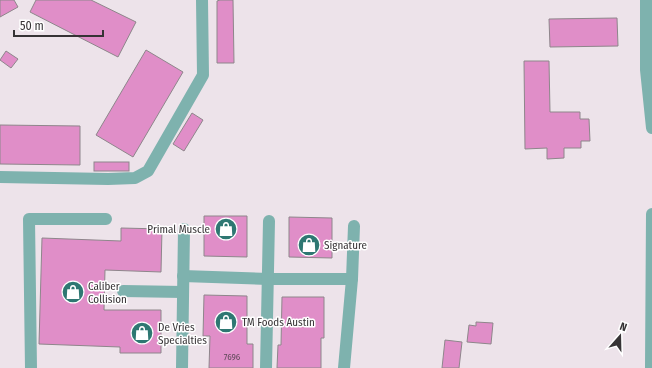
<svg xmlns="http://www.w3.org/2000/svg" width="652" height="368" viewBox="0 0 652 368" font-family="'Fira Sans Condensed',sans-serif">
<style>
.building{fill:#e08ec8;stroke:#8e868b}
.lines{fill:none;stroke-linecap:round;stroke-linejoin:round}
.minor{stroke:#7eb2ae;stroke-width:12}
.labels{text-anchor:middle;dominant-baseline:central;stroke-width:3;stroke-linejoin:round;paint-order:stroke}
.number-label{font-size:9px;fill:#604a5a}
.poi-label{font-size:11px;fill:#363335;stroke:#fff;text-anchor:start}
</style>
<rect width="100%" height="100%" fill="#ede3ea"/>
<g class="building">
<path d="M 0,0 L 14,0 L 18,7 L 0,17 Z"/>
<path d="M 36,0 L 91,0 L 136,22 L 118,57 L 30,12 Z"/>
<path d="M 220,0 L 233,0 L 234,63 L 217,63 L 217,1 Z"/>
<path d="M 617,18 L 618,46 L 550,47 L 549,19 Z"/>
<path d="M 146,50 L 183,72 L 133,157 L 96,135 Z"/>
<path d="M 6,51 L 18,59 L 11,68 L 0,60 Z"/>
<path d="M 524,61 L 549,61 L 550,112 L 580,112 L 580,119 L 589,119 L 590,141 L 581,141 L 581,148 L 564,148 L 564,158 L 547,159 L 547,148 L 525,149 Z"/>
<path d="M 192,113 L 203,120 L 184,151 L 173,144 Z"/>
<path d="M 0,125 L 80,126 L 80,165 L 0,164 Z"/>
<rect x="94" y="162" width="35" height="9"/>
<path d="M 204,216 L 247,216 L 247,257 L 204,256 Z"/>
<path d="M 289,217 L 332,218 L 332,258 L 289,257 Z"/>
<path d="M 121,228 L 162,229 L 161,272 L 105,270 L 104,310 L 161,310 L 161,353 L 120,353 L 120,347 L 39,344 L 42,238 L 121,241 Z"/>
<path d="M 204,295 L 247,296 L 247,344 L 253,344 L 253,368 L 209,368 L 210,336 L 203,336 Z"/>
<path d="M 282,297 L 324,297 L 324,338 L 321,338 L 321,368 L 277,368 L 278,345 L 281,345 Z"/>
<path d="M 476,322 L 493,323 L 491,344 L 467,342 L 469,325 L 476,326 Z"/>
<path d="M 445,340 L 462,342 L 459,368 L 442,368 Z"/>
</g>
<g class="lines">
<g class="minor">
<path d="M 646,0 L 646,70 L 652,128"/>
<path d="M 0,177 L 108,179 L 135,178 L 148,171 L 203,75 L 202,0"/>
<path d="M 183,276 L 268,279 L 352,279"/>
<path d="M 123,291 L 183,292"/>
<path d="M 31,368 L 29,219 L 106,219"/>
<path d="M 182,368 L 184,229"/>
<path d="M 266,368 L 269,221"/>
<path d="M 344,368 L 352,279 L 354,226"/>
<path d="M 651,368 L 652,214"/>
</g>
</g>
<defs>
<g id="shop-disc" transform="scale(1.15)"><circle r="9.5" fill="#2e7772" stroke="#fff"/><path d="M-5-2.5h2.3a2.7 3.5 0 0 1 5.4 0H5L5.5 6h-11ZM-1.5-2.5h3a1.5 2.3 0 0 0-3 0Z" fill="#fff"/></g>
</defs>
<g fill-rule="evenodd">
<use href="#shop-disc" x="226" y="229"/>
<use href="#shop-disc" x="309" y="245"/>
<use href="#shop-disc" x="73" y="292"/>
<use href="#shop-disc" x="226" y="322"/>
<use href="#shop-disc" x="142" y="333"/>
</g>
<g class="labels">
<g class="number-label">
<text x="232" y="357">7696</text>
</g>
<g class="poi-label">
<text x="210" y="229" text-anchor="end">Primal Muscle</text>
<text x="324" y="245">Signature</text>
<text x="88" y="286">Caliber<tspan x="88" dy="13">Collision</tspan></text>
<text x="242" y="322">TM Foods Austin</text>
<text x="158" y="327">De Vries<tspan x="158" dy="13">Specialties</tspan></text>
</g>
</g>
<g transform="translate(620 336) rotate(20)" stroke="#ffffff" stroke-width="3" paint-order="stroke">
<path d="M0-3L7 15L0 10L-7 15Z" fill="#363335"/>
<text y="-6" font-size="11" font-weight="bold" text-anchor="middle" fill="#363335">N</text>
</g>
<path d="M14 30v6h89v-6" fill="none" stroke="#363335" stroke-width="2"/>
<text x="20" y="30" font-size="12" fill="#363335" stroke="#ffffff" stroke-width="3" paint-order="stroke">50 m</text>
</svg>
